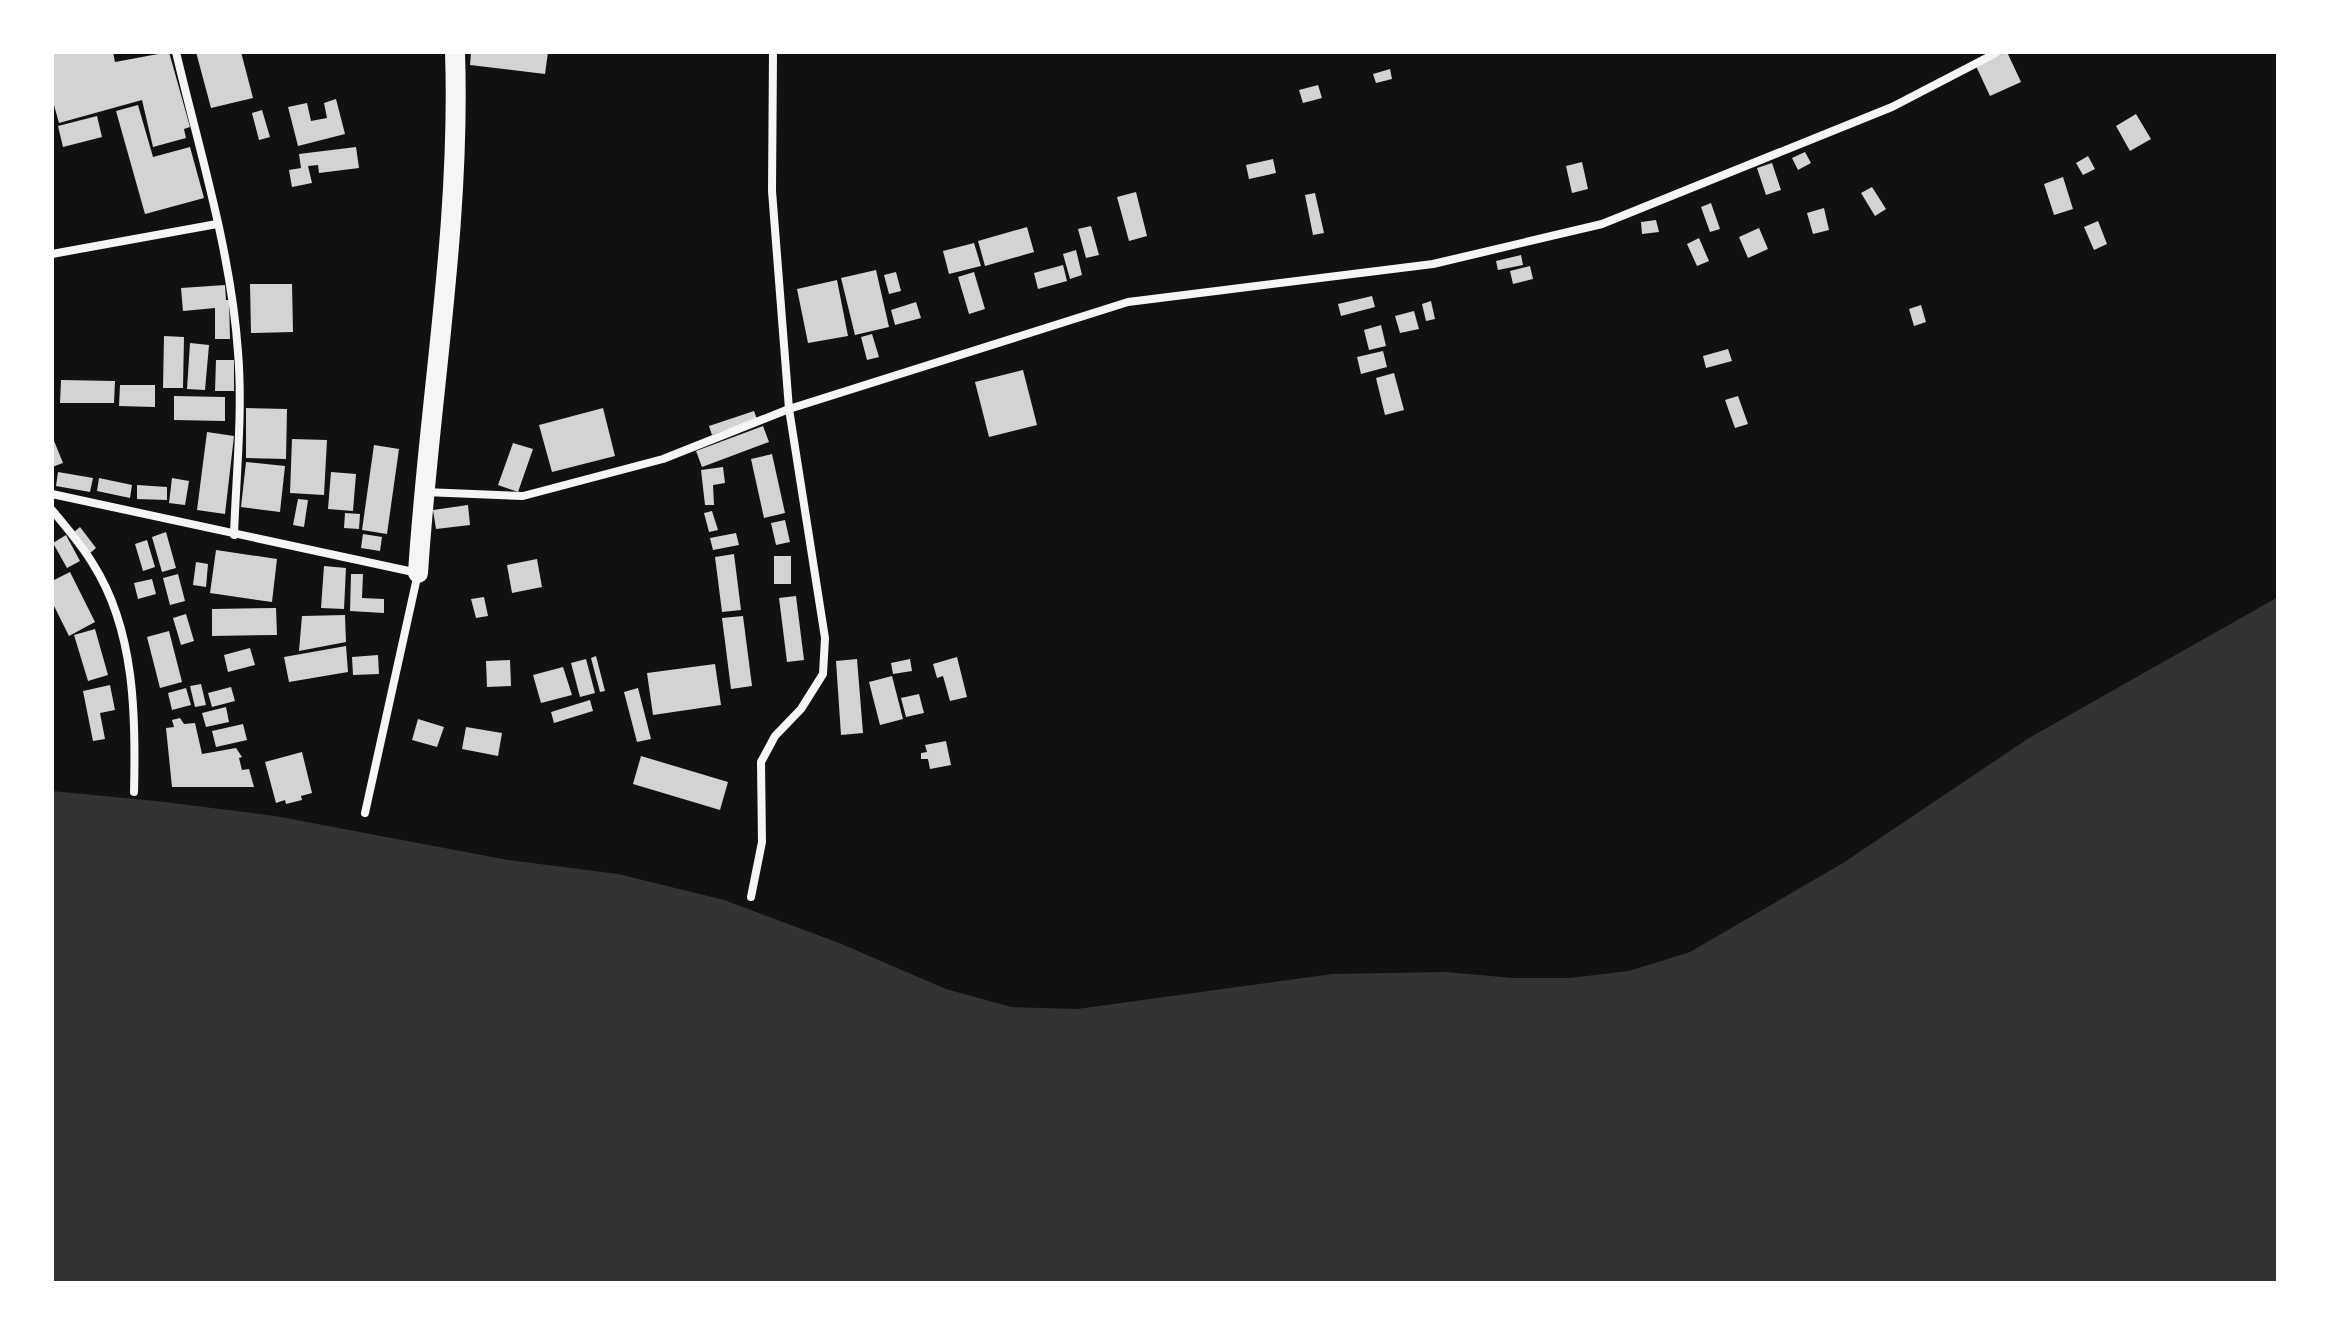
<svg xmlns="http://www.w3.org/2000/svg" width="2330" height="1335" viewBox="0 0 2330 1335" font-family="Lato,sans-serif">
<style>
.water{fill:#333}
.building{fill:#d3d3d3}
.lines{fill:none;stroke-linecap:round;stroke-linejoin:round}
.minor{stroke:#f5f5f5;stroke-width:8}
.primary{stroke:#f5f5f5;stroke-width:20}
</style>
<rect width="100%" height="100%" fill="#111"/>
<path class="water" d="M 2278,597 L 2278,1283 L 52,1283 L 52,791 L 156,801 L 275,816 L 508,860 L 618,874 L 724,900 L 839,943 L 946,989 L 1011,1007 L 1077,1009 L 1332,974 L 1446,972 L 1513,978 L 1570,978 L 1629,971 L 1690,952 L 1843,863 L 2029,738 Z"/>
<g class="building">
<path d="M 52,52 L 113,52 L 115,62 L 169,52 L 190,127 L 184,129 L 186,138 L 153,147 L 142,100 L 59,123 L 52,98 Z"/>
<path d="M 196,52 L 241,52 L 253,98 L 211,108 Z"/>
<path d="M 471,52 L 548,52 L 545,74 L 470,65 Z"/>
<path d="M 2007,52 L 2021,82 L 1990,96 L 1976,66 Z"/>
<path d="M 1390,69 L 1392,79 L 1376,83 L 1373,74 Z"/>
<path d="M 1318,85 L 1322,98 L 1303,103 L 1299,90 Z"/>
<path d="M 336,99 L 345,134 L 298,146 L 288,107 L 307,103 L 311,121 L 327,118 L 324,103 Z"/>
<path d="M 138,105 L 153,157 L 190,147 L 204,198 L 145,214 L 116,111 Z"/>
<path d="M 262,110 L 270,137 L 259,140 L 252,113 Z"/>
<path d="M 2136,114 L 2151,139 L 2130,151 L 2116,126 Z"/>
<path d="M 97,116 L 102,137 L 63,147 L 58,126 Z"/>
<path d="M 356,147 L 359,168 L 319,173 L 318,165 L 308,166 L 312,183 L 292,187 L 289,170 L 301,168 L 299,154 Z"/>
<path d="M 1805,152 L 1811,163 L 1798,170 L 1792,158 Z"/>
<path d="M 2088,156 L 2095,169 L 2083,175 L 2076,163 Z"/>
<path d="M 1273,159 L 1276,173 L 1249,179 L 1246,165 Z"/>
<path d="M 1582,162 L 1588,189 L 1572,193 L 1566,166 Z"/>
<path d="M 1772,163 L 1781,190 L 1766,195 L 1757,168 Z"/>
<path d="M 2063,177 L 2073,209 L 2054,215 L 2044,184 Z"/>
<path d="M 1872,187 L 1886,209 L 1875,216 L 1861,193 Z"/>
<path d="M 1136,192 L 1147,236 L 1129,241 L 1117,197 Z"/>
<path d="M 1315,193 L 1324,233 L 1313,235 L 1305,195 Z"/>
<path d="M 1711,203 L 1720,229 L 1710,232 L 1701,207 Z"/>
<path d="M 1824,208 L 1829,230 L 1813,234 L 1807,213 Z"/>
<path d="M 1656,220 L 1659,232 L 1642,234 L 1641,222 Z"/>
<path d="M 2098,221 L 2107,244 L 2094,250 L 2084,227 Z"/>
<path d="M 1091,226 L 1099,255 L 1086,258 L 1078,229 Z"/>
<path d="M 1027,227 L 1034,252 L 985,266 L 978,241 Z"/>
<path d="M 1759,228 L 1768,249 L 1748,258 L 1739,237 Z"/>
<path d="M 1699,238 L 1709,261 L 1697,266 L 1687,244 Z"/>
<path d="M 974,243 L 981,266 L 949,274 L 943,251 Z"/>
<path d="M 1076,250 L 1082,275 L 1070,279 L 1063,254 Z"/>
<path d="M 1521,255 L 1523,265 L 1498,270 L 1496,261 Z"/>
<path d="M 1063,265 L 1067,281 L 1038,289 L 1034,273 Z"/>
<path d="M 1530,266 L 1533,279 L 1513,284 L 1510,271 Z"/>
<path d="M 876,270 L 889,327 L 855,335 L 841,278 Z"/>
<path d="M 896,272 L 901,291 L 889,294 L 884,275 Z"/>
<path d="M 974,272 L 985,309 L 969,314 L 958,277 Z"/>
<path d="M 837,280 L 848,336 L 808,343 L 797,289 Z"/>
<path d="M 250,284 L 292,284 L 293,332 L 251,333 Z"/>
<path d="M 225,285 L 226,300 L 229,300 L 230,339 L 215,339 L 215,308 L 183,311 L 181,288 Z"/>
<path d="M 1372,296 L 1375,307 L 1341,316 L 1338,304 Z"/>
<path d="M 1431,301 L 1435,319 L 1426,321 L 1422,304 Z"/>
<path d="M 916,302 L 921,318 L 895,325 L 891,310 Z"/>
<path d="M 1921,305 L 1926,322 L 1914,326 L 1909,309 Z"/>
<path d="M 1414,311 L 1419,329 L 1400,333 L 1395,316 Z"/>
<path d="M 1381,325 L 1386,346 L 1369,350 L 1364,330 Z"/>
<path d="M 872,334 L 879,357 L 867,360 L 861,337 Z"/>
<path d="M 164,336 L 184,337 L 183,388 L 163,388 Z"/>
<path d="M 190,343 L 209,345 L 205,390 L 187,389 Z"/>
<path d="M 1728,349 L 1732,361 L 1706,368 L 1703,356 Z"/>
<path d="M 1383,351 L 1387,367 L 1361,374 L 1357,357 Z"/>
<path d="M 216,360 L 234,360 L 234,391 L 215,391 Z"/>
<path d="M 1023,370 L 1037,425 L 989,437 L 975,382 Z"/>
<path d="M 1394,373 L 1404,410 L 1385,415 L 1376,378 Z"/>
<path d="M 61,380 L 115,381 L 114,403 L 60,403 Z"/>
<path d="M 120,385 L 155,385 L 155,407 L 119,406 Z"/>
<path d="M 174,396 L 225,397 L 225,421 L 174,420 Z"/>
<path d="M 1738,396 L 1748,424 L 1735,428 L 1725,400 Z"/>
<path d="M 246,408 L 287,409 L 286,459 L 246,458 Z"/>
<path d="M 603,408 L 615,456 L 552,472 L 539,425 Z"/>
<path d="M 754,411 L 757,419 L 712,435 L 709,426 Z"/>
<path d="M 763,426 L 769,442 L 702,467 L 696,451 Z"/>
<path d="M 207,432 L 234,436 L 225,514 L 197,510 Z"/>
<path d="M 52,436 L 63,463 L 52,467 Z"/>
<path d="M 292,439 L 327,440 L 324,495 L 290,493 Z"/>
<path d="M 513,443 L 533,449 L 518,492 L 498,485 Z"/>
<path d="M 374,445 L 399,449 L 387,534 L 362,530 Z"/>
<path d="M 772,454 L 785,513 L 764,518 L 751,459 Z"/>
<path d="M 246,462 L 285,466 L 280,512 L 241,507 Z"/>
<path d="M 723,467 L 725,483 L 713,485 L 714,505 L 705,505 L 701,470 Z"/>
<path d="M 58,472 L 93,478 L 90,492 L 56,486 Z"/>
<path d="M 331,472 L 356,474 L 353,511 L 328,509 Z"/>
<path d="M 99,478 L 132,485 L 130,498 L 97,491 Z"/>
<path d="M 172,478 L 189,481 L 185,505 L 169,503 Z"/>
<path d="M 137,485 L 167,487 L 167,500 L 137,499 Z"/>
<path d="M 298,499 L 308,500 L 304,527 L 293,525 Z"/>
<path d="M 468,505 L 470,525 L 436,529 L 433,510 Z"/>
<path d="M 712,511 L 718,530 L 709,532 L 704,513 Z"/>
<path d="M 345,513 L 360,514 L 359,529 L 344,528 Z"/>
<path d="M 785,520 L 790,542 L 776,545 L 771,523 Z"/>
<path d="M 80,527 L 96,548 L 89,554 L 73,533 Z"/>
<path d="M 166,532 L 176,568 L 162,572 L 152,537 Z"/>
<path d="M 736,533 L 739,545 L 713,550 L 710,538 Z"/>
<path d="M 363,534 L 382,537 L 380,551 L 361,548 Z"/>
<path d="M 66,535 L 80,561 L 67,568 L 53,543 Z"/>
<path d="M 147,540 L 155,567 L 143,571 L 135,544 Z"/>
<path d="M 216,550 L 277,559 L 272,602 L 210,593 Z"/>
<path d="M 734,554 L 741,610 L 722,612 L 715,557 Z"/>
<rect x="774" y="556" width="17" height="28"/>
<path d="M 537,559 L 542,587 L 512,593 L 507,565 Z"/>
<path d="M 196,562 L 208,564 L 206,587 L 193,585 Z"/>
<path d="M 324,566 L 346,568 L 344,609 L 321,608 Z"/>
<path d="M 70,572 L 95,622 L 69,636 L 52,602 L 52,581 Z"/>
<path d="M 178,574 L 185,601 L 170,605 L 163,578 Z"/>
<path d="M 351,574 L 363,574 L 362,598 L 384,599 L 384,613 L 350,611 Z"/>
<path d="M 152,579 L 156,594 L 138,599 L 134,583 Z"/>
<path d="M 796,596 L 804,660 L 787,662 L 779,598 Z"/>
<path d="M 484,597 L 488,616 L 476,618 L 471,599 Z"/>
<path d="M 276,608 L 277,635 L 212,636 L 212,609 Z"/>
<path d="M 186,614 L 194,641 L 181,645 L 173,618 Z"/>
<path d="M 345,615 L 346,642 L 299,651 L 302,616 Z"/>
<path d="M 743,616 L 752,686 L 731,689 L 722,618 Z"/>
<path d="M 95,629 L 108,675 L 88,681 L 74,635 Z"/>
<path d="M 169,631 L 182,682 L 160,688 L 147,637 Z"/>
<path d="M 346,646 L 348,672 L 289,682 L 284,657 Z"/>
<path d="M 250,648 L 255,665 L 228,672 L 224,655 Z"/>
<path d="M 378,655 L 379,674 L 353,675 L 352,657 Z"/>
<path d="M 596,656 L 605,691 L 600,692 L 591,658 Z"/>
<path d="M 957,657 L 967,697 L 950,701 L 943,676 L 937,678 L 933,664 Z"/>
<path d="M 586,659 L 595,693 L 580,697 L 571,663 Z"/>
<path d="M 857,659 L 863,733 L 841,735 L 836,661 Z"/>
<path d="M 910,659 L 912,671 L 893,674 L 891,663 Z"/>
<path d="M 510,660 L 511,686 L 487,687 L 486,661 Z"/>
<path d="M 715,664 L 721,705 L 653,715 L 647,673 Z"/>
<path d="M 563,667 L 572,695 L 541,703 L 533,675 Z"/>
<path d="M 892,676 L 903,719 L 880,725 L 869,682 Z"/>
<path d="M 201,684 L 206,705 L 195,707 L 190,686 Z"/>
<path d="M 110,685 L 115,710 L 100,713 L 105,739 L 93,741 L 83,691 Z"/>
<path d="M 231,687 L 235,701 L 212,707 L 208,693 Z"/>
<path d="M 186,688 L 191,705 L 172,710 L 168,693 Z"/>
<path d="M 638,688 L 651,739 L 637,742 L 624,692 Z"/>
<path d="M 919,694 L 924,713 L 906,717 L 901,698 Z"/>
<path d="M 590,700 L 593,711 L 554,723 L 551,712 Z"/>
<path d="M 226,707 L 229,722 L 206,727 L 202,713 Z"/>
<path d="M 180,718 L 184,724 L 195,723 L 202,754 L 236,748 L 242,757 L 239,758 L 242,770 L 249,769 L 254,787 L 172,787 L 166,728 L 174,727 L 172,720 Z"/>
<path d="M 418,719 L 444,727 L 437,747 L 412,740 Z"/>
<path d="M 243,724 L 247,740 L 216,747 L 212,731 Z"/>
<path d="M 466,727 L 502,733 L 498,756 L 462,749 Z"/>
<path d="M 946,741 L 951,765 L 930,769 L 928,759 L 921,759 L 921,753 L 927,752 L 925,745 Z"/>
<path d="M 302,752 L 312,793 L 301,796 L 302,800 L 286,804 L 285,800 L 276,803 L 265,762 Z"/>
<path d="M 641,756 L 728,782 L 720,810 L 633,784 Z"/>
</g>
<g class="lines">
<g class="minor">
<path d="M 176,52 C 199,150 231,251 238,352 C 243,412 236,475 234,535"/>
<path d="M 52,254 L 217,224"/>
<path d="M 424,492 L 523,496 L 663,459 L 789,409 L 1128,302 L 1433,264 L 1602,224 L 1892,107 L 1998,52"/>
<path d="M 52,494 L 418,573 L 365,813"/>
<path d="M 52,510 C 66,527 82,545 93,564 C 135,630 136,716 134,792"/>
<path d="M 751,897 L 762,842 L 761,762 L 775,736 L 801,709 L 823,674 L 825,638 L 789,409 L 772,191 L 773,52"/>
</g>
<path class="primary" d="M 418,573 C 429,400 461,227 455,52"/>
</g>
<rect width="2330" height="1335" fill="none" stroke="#ffffff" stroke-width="108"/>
</svg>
